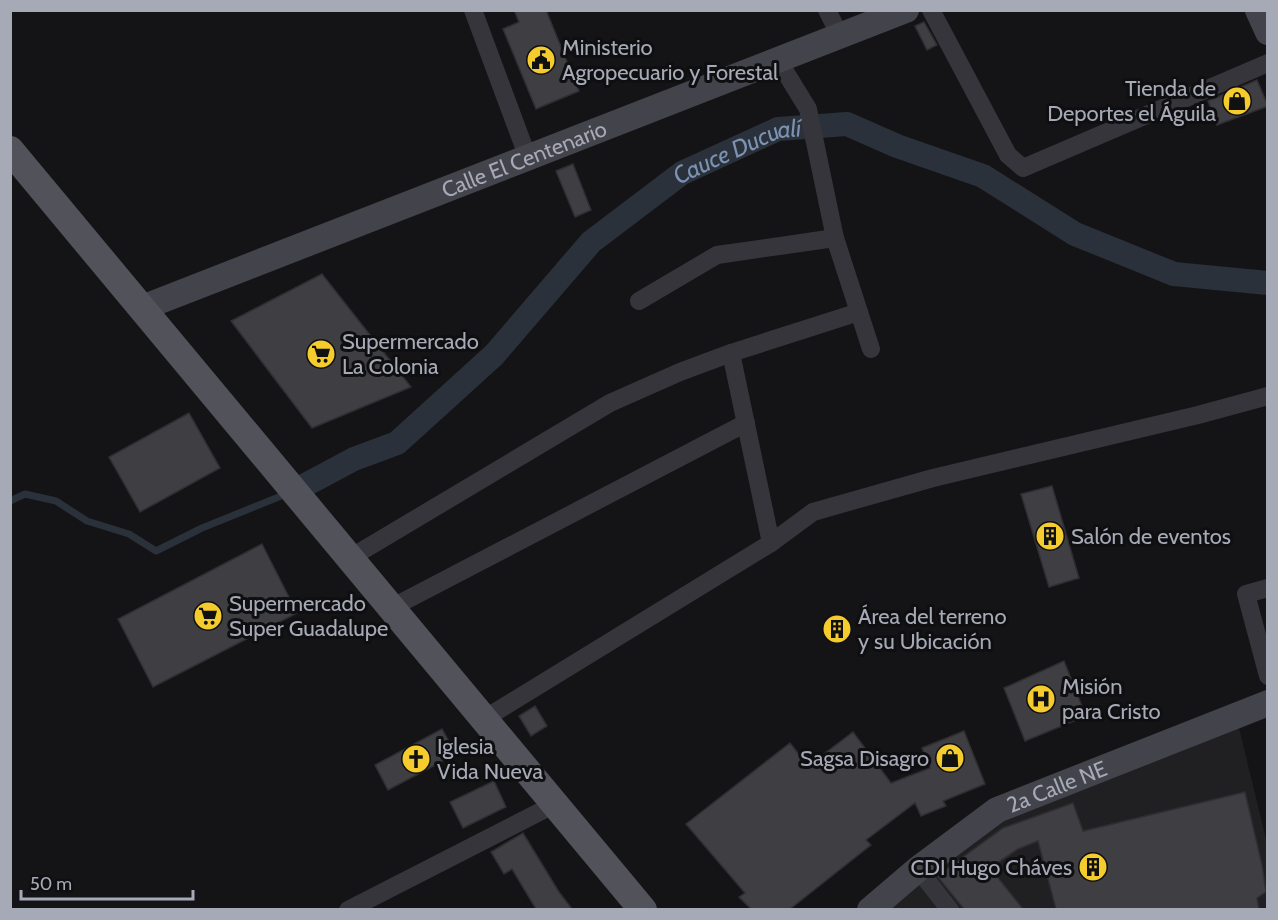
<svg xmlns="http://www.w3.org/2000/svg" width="1278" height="920" viewBox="0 0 1278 920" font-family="Cabin,sans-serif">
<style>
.built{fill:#202023}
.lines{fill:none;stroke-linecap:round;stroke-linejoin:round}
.stream{stroke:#2a313a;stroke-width:7}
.canal{stroke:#2a313a;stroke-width:24}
.building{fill:#3e3e43;stroke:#2f2e32;stroke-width:1.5}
.street{stroke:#35353b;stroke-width:18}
.secondary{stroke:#43444b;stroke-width:26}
.primary{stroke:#51525a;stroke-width:28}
.labels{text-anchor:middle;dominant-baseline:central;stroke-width:6;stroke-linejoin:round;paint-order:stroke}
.poi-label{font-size:22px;fill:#a6a9b6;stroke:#0f0f11;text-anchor:start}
.street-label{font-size:22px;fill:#a6a9b6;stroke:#0f0f11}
.water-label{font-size:24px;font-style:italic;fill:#7c92b2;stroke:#0f0f11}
</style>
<rect width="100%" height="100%" fill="#141416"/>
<path class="built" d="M 1237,720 L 1267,843 L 1267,909 L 874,910 L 999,814 Z"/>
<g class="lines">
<path class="stream" d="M 10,501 L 25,494 L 56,501 L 87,521 L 129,534 L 156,551 L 202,528 L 286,494"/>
<path class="canal" id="s1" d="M 294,491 L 354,459 L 397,443 L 494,355 L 591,242 L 682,173 L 778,129 L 847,124 L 897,146 L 983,176 L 1075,234 L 1174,274 L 1268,283"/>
</g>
<g class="building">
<path d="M 514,10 L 546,10 L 579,91 L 536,109 L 503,29 L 519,22 Z"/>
<path d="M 924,22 L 937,45 L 927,50 L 915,26 Z"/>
<path d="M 1257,80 L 1268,106 L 1217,125 L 1208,101 Z"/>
<path d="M 573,164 L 591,210 L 575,217 L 556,171 Z"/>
<path d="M 322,274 L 411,387 L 312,428 L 231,321 Z"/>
<path d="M 189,413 L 220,468 L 140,512 L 109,457 Z"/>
<path d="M 1052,486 L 1079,578 L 1049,587 L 1021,494 Z"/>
<path d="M 262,544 L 297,613 L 153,687 L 118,619 Z"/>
<path d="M 1064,661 L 1086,716 L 1025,741 L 1004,688 Z"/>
<path d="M 535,706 L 547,726 L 531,736 L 519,716 Z"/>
<path d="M 442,729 L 456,754 L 388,790 L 375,765 Z"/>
<path d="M 964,731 L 985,784 L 943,801 L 946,806 L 921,816 L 915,803 L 866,840 L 871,845 L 790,909 L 751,909 L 739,897 L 745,893 L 686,824 L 790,743 L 808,766 L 853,732 L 891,783 L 930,768 L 922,748 Z"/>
<path d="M 494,781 L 506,807 L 463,828 L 450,802 Z"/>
<path d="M 1245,792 L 1262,865 L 1266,892 L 1257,898 L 1259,909 L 1056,909 L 1038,841 L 1018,849 L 990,868 L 1023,909 L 964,909 L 937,876 L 1003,828 L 1073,803 L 1083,831 Z"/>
<path d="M 523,833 L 559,892 L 572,909 L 536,909 L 512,869 L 504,874 L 491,852 Z"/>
</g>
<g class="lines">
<g class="street">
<path d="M 473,10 L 528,158"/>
<path d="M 827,10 L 840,36"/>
<path d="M 931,10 L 1008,155 L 1023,168 L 1268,63"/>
<path d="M 778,60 L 808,109 L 835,238 L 871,349"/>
<path d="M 639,301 L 717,255 L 835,238"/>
<path d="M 771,543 L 731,353 L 859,312"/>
<path d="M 350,558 L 610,403 L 680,372 L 731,353"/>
<path d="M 1268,588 L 1246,594 L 1268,676"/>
<path d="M 391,608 L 746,423"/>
<path d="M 484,719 L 771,543 L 813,512 L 933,478 L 1198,415 L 1268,396"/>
<path d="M 918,869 L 950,910"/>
<path d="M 348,910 L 555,804"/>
</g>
<g class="secondary">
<path d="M 1258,10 L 1268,32"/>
<path id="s2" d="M 142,308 L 906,10"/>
<path id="s3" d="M 870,910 L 918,869 L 997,810 L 1268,703"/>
</g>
<path class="primary" d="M 10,150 L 643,910"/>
</g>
<defs>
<g id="civic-disc" transform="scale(1.5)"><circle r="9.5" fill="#f4cc2e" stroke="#0f0f11"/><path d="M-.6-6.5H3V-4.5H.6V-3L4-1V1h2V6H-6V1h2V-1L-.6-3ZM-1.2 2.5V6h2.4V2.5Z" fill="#111"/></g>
<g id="shop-disc" transform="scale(1.5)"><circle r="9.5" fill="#f4cc2e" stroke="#0f0f11"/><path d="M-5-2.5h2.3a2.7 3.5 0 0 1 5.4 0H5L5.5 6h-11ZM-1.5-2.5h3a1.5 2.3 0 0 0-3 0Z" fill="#111"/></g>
<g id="supermarket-disc" transform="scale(1.5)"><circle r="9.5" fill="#f4cc2e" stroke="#0f0f11"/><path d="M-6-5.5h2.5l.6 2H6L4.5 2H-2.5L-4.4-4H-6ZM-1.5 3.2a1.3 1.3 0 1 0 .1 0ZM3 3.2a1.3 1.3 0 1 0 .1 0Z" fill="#111"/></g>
<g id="building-disc" transform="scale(1.5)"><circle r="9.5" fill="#f4cc2e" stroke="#0f0f11"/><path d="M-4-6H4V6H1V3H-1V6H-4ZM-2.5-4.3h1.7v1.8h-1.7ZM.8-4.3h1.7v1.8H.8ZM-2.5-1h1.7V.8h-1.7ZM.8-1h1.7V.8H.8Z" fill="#111"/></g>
<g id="hospital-disc" transform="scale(1.5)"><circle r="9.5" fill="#f4cc2e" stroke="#0f0f11"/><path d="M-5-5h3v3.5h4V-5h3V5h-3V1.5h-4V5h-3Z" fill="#111"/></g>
<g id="church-disc" transform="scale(1.5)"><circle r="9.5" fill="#f4cc2e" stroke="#0f0f11"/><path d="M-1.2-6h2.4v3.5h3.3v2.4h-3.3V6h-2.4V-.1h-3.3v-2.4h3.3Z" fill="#111"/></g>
</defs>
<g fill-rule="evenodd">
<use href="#civic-disc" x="541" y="60"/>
<use href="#shop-disc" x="1237" y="101"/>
<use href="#supermarket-disc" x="321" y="354"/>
<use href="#building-disc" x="1050" y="536"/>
<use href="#supermarket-disc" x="208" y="616"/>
<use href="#building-disc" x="837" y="629"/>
<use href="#hospital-disc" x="1041" y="699"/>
<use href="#shop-disc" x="950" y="758"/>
<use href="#church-disc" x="416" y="759"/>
<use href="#building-disc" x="1093" y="867"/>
</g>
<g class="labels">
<g class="poi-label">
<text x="562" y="47">Ministerio<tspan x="562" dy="25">Agropecuario y Forestal</tspan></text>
<text x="1216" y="88" text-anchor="end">Tienda de<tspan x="1216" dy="25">Deportes el Águila</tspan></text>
<text x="342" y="341">Supermercado<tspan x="342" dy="25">La Colonia</tspan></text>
<text x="1071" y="536">Salón de eventos</text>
<text x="229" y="603">Supermercado<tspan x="229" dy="25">Super Guadalupe</tspan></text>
<text x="858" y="616">Área del terreno<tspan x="858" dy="25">y su Ubicación</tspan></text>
<text x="1062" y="686">Misión<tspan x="1062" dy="25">para Cristo</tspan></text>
<text x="437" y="746">Iglesia<tspan x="437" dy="25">Vida Nueva</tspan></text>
<text x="929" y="758" text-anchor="end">Sagsa Disagro</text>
<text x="1072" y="867" text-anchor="end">CDI Hugo Cháves</text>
</g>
<g class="street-label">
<text stroke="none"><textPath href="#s2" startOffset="410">Calle El Centenario</textPath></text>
<text stroke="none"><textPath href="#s3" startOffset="226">2a Calle NE</textPath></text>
</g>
<g class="water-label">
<text stroke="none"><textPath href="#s1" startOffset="568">Cauce Ducualí</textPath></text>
</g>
</g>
<rect width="1278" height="920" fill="none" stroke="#a6a9b6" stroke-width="24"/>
<path d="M21 890v9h172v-9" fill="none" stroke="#a6a9b6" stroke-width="3"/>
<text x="30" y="890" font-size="18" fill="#a6a9b6" stroke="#0f0f11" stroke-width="4.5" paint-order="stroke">50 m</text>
</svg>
